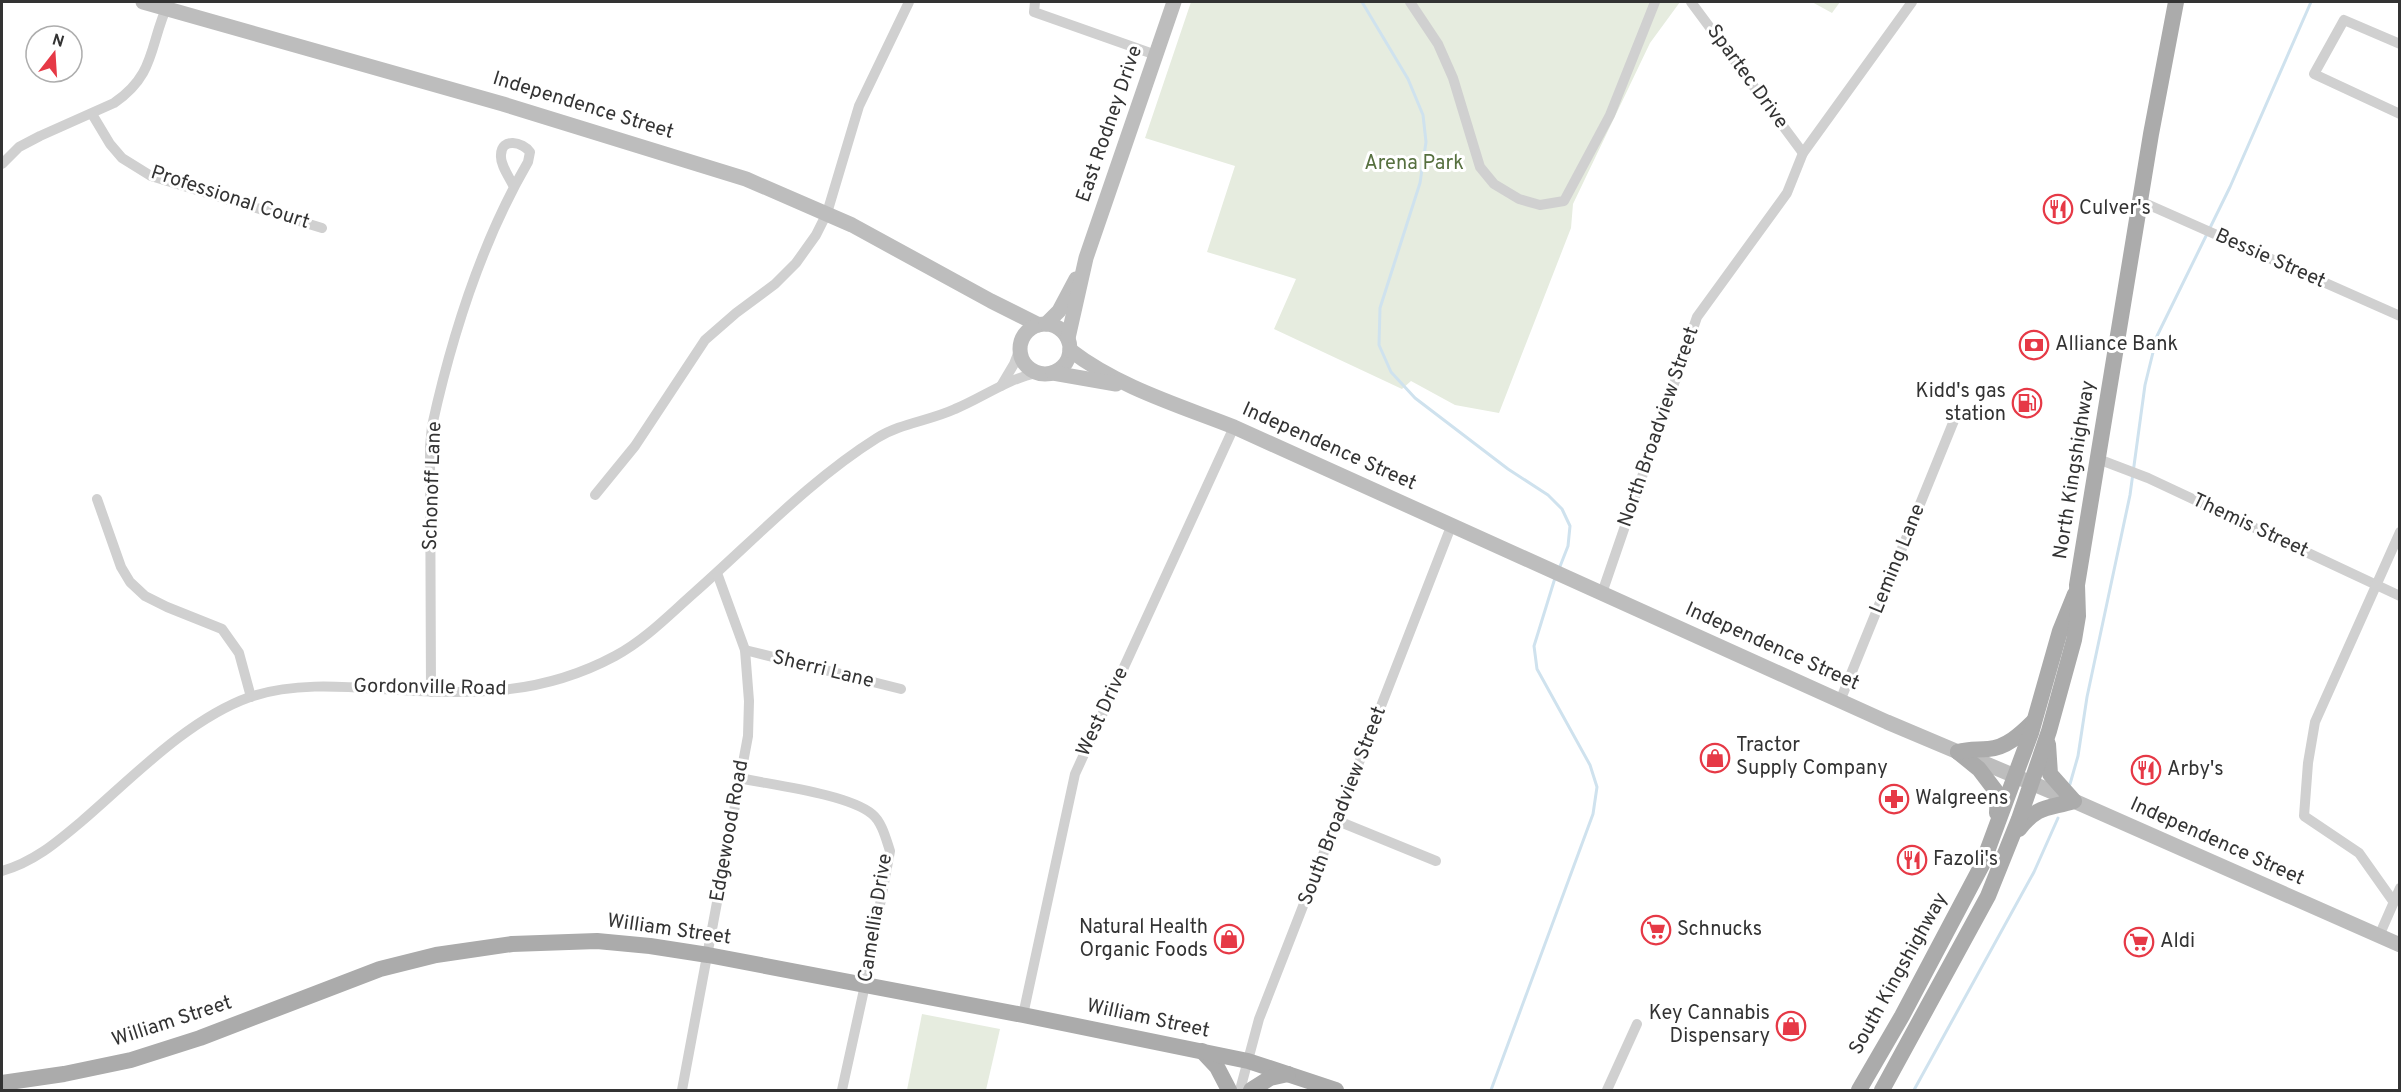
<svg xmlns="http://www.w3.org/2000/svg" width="2401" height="1092" viewBox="0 0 2401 1092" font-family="Overpass,sans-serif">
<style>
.green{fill:#e6ecdf}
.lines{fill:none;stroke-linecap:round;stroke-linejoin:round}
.stream{stroke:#cfe2ee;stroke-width:3}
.street{stroke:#d0d0d0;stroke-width:10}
.secondary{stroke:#bdbdbd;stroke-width:15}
.primary{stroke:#ababab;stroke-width:16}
.labels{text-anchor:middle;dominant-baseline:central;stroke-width:6;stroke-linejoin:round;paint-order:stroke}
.street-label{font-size:20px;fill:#333;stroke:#fff}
.park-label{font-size:20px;fill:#56703f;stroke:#fff}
.poi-label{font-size:20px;fill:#333;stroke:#fff;text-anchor:start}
</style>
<rect width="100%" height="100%" fill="#fff"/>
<g class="green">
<path d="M 1191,2 L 1680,2 L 1650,43 L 1573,204 L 1571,228 L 1499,413 L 1455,405 L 1411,381 L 1402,389 L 1274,329 L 1296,279 L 1207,252 L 1235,166 L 1145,138 Z"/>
<path d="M 1812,2 L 1840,2 L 1832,13 Z"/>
<path d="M 922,1014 L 1000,1029 L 986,1090 L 907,1090 Z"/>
</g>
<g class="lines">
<g class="stream">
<path d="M 1362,2 L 1408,79 L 1423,115 L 1426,142 L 1420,183 L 1380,308 L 1379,345 L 1391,372 L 1415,398 L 1508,469 L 1548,495 L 1562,509 L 1570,526 L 1568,546 L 1559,569"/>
<path d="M 2070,784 L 2078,756 L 2087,697 L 2130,495 L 2145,385 L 2157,336 L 2230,187 L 2311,2"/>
<path d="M 1491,1090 L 1593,814 L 1597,787 L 1590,765 L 1537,669 L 1534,646 L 1555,578"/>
<path d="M 1914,1090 L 2034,872 L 2058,818"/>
</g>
<g class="street">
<path d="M 1035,2 L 1034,12 L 1156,55"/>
<path d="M 1410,2 L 1438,44 L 1453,78 L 1480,167 L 1494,184 L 1519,199 L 1540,205 L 1564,201 L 1610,115 L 1655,2"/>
<path d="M 1691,2 L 1803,153"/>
<path d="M 2400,44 L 2344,20 L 2314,74 L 2400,114"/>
<path d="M 92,114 L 110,144 L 122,158 L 151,176 L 322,228"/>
<path d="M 2,164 L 19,147 L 40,136 L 114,103 C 157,74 149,43 169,2"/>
<path d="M 2140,201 L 2400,316"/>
<path d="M 1001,386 L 1014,364 L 1021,346"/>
<path d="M 2098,459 L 2148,478 L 2400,596"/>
<path d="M 595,495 L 635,446 L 705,340 L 736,313 L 775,284 L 796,263 L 816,235 L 827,213 L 859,106 L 909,2"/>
<path d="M 97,499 L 121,567 L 130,582 L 145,596 L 167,607 L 222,629 L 239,653 L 251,697"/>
<path d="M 1602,593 L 1697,317 L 1787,193 L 1803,153 L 1912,2"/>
<path d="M 745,650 L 901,689"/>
<path d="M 431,692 L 430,447 L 432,426 C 452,335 481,243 528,162 L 530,152 C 523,142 501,137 501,155 C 500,165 510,178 514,187"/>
<path d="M 1840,701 L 1955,418"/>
<path d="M 739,778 C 772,785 848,794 872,814 C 882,822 886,839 890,851 L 865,985 L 842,1090"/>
<path d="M 1338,821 L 1436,861"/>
<path d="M 2,871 C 34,862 57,842 82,821 C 132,778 188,719 250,697 C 291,683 338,686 381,689 C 466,694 537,698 615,656 C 645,640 669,615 694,593 C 753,541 810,480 877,438 C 901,423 929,421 955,409 C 982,398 1009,378 1037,373"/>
<path d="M 2393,901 L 2359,853 L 2304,816 L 2308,763 L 2315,722 L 2400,532"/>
<path d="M 2379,936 L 2400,888"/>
<path d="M 1023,1015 L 1075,774 L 1234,427"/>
<path d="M 682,1090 L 748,736 L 749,701 L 745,650 L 717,573"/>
<path d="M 1240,1090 L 1259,1019 L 1452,524"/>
<path d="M 1607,1090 L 1637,1024"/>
</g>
<g class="secondary">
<path d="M 143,2 L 503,104 L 746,179 L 852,225 L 991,301 L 1039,325"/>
<circle cx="1045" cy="349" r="25"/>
<path d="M 1046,324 L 1059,311 L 1076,279"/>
<path d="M 1068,338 L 1086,258 L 1174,2"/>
<path d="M 1070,350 C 1118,387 1178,405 1234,427 L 1887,722 L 2074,801 L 2400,945"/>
<path d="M 1053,373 L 1116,384"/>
</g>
<g class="primary">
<path d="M 1958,752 L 1979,769 L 1998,794 L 1997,813"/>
<path d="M 1958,752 C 1969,749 1977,750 1988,749 C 2006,748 2021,734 2033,722"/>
<path d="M 2019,829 C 2038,805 2047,809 2074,801 L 2050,774 L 2048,744"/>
<path d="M 1202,1051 L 1217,1067 L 1229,1090"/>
<path d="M 2,1083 L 64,1074 L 131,1060 L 200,1038 L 380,969 L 436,955 L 512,944 L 597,941 L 650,946 L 708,955 L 1023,1015 L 1248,1061 L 1336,1090"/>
<path d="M 1251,1090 L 1270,1078 L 1288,1074"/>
<path d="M 1859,1090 L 1902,1016 L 1982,865 L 2031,733 L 2060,631 L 2075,594"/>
<path d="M 1882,1090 L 1988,896 L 2019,819 L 2049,731 L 2074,640 L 2078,616 L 2077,585 L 2151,134 L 2176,2"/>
</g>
</g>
<defs>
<g id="restaurant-ring" transform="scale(1.5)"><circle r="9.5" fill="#fff" stroke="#e63946" stroke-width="1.5"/><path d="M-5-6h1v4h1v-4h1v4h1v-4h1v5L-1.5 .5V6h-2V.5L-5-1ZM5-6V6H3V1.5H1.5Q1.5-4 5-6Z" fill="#e63946"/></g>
<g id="bank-ring" transform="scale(1.5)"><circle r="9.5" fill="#fff" stroke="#e63946" stroke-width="1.5"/><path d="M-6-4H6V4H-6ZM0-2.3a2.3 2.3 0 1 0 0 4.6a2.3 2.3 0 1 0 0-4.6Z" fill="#e63946"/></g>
<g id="fuel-ring" transform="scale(1.5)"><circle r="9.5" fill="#fff" stroke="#e63946" stroke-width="1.5"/><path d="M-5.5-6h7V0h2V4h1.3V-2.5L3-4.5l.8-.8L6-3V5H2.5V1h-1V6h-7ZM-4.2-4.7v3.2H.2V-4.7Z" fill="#e63946"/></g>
<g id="shop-ring" transform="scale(1.5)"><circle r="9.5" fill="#fff" stroke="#e63946" stroke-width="1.5"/><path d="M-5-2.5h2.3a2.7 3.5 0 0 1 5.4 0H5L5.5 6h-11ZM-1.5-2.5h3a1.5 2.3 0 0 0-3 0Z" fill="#e63946"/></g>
<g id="pharmacy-ring" transform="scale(1.5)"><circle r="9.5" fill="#fff" stroke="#e63946" stroke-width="1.5"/><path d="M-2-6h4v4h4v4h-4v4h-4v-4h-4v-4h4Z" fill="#e63946"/></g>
<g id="supermarket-ring" transform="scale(1.5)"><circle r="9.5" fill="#fff" stroke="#e63946" stroke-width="1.5"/><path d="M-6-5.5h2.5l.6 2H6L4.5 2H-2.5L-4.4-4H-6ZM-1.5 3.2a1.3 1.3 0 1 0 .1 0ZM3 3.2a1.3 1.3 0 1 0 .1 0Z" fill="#e63946"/></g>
</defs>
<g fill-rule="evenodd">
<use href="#restaurant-ring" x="2058" y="209"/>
<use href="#bank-ring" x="2034" y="345"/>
<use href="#fuel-ring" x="2027" y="403"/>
<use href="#shop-ring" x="1715" y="758"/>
<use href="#restaurant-ring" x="2146" y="770"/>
<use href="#pharmacy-ring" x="1894" y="799"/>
<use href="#restaurant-ring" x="1912" y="860"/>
<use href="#supermarket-ring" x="1656" y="930"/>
<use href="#shop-ring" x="1229" y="939"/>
<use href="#supermarket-ring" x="2139" y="942"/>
<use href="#shop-ring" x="1791" y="1026"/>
</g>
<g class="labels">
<g class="street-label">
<text transform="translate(1747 77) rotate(54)">Spartec Drive</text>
<text transform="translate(583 106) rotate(17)">Independence Street</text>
<text transform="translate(1110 124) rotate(-71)">East Rodney Drive</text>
<text transform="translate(230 198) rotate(18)">Professional Court</text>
<text transform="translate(2270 259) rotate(24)">Bessie Street</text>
<text transform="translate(1659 427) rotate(-71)">North Broadview Street</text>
<text transform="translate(1329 447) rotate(24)">Independence Street</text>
<text transform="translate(2075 470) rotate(-81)">North Kingshighway</text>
<text transform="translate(433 486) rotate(-88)">Schonoff Lane</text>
<text transform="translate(2250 526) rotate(25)">Themis Street</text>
<text transform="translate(1898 559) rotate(-68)">Leming Lane</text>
<text transform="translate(1772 647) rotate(24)">Independence Street</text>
<text transform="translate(823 670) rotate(14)">Sherri Lane</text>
<text transform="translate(430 688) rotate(1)">Gordonville Road</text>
<text transform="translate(1103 712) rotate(-65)">West Drive</text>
<text transform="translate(1343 806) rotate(-69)">South Broadview Street</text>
<text transform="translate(730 831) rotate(-80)">Edgewood Road</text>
<text transform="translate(2217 842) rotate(24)">Independence Street</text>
<text transform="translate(876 918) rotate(-81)">Camellia Drive</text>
<text transform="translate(669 930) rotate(8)">William Street</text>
<text transform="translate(1899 974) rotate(-61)">South Kingshighway</text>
<text transform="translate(1148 1019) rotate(12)">William Street</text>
<text transform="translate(172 1022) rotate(-18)">William Street</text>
</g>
<g class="park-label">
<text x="1414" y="164">Arena Park</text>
</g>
<g class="poi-label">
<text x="2079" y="209">Culver's</text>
<text x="2055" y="345">Alliance Bank</text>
<text x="2006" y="392" text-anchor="end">Kidd's gas<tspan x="2006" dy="23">station</tspan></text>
<text x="1736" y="746">Tractor<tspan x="1736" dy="23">Supply Company</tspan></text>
<text x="2167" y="770">Arby's</text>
<text x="1915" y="799">Walgreens</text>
<text x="1933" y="860">Fazoli's</text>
<text x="1208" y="928" text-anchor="end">Natural Health<tspan x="1208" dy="23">Organic Foods</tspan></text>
<text x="1677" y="930">Schnucks</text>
<text x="2160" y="942">Aldi</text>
<text x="1770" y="1014" text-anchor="end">Key Cannabis<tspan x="1770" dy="23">Dispensary</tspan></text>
</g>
</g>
<rect width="2401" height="1092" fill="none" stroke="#333333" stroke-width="6"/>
<g transform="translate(54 54) rotate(17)"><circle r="28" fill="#ffffff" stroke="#adadad" stroke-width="1.5"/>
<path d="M0-4.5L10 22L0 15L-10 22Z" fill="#e63946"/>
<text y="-9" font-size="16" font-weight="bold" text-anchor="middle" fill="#333333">N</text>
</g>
</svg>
